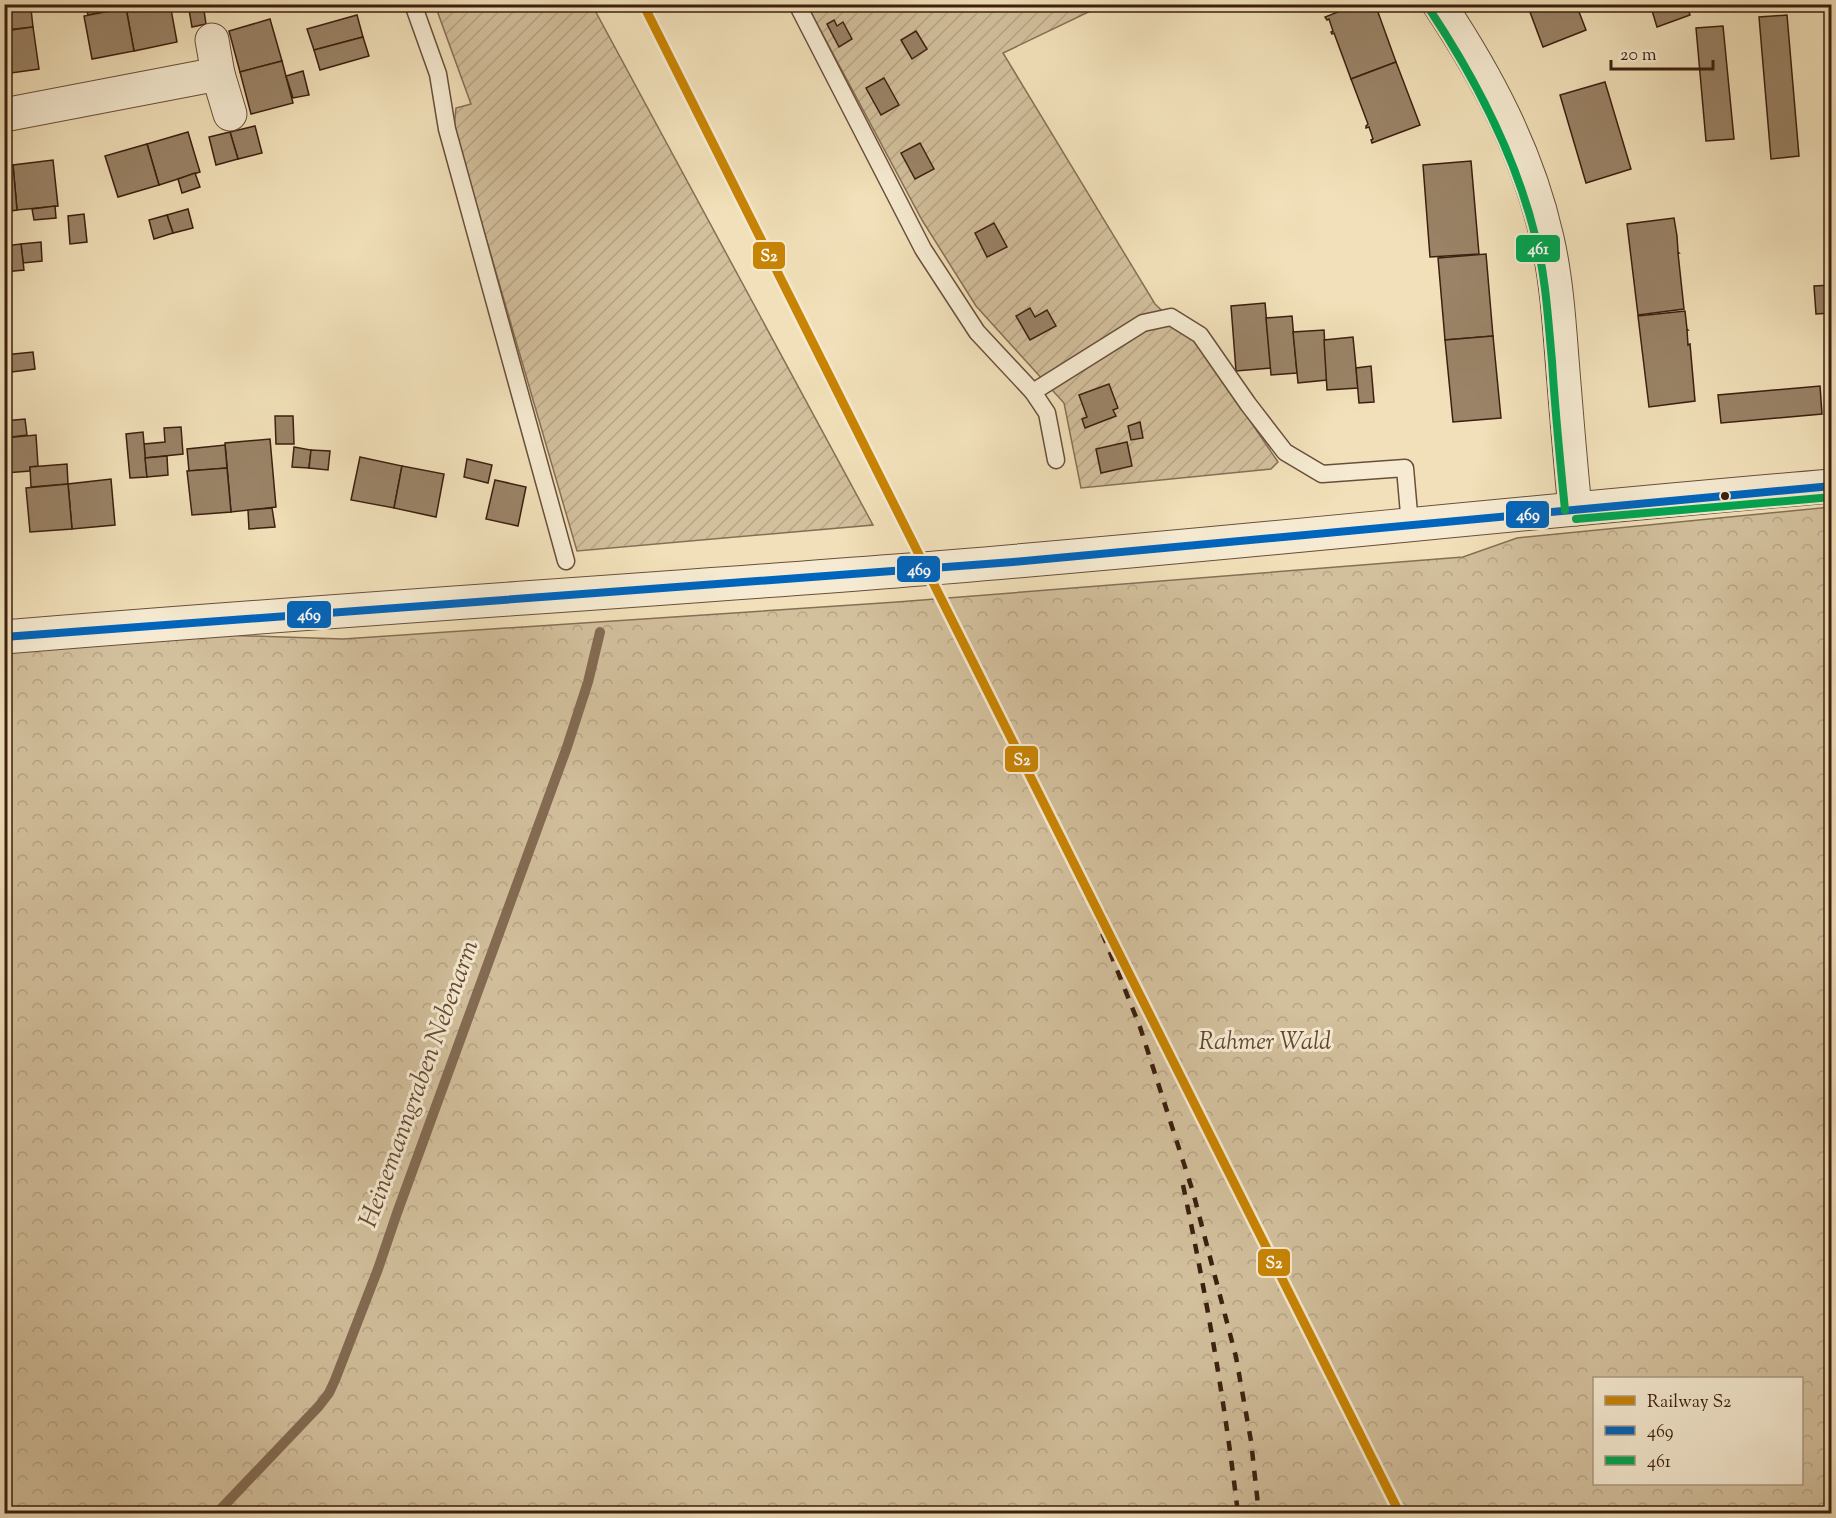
<svg xmlns="http://www.w3.org/2000/svg" width="1836" height="1518" viewBox="0 0 1836 1518" font-family="'Sorts Mill Goudy',serif">
<style>
.forest{fill:url(#forest-crowns);stroke:#876f56;stroke-width:1.5;fill-rule:evenodd}
.garden{fill:url(#garden-furrows);stroke:#876f56;stroke-width:1.5}
.lines{fill:none;stroke-linecap:round;stroke-linejoin:round}
.stream{stroke:#836b52;stroke-width:10}
.building{fill:#9a8367;stroke:#3c1f0f;stroke-width:1.5}
.service-casing{stroke:#694f3a;stroke-width:19}
.minor-casing{stroke:#694f3a;stroke-width:35}
.service{stroke:#f6ebd2;stroke-width:16}
.minor{stroke:#f6ebd2;stroke-width:33}
.rail{stroke:#3c1f0f;stroke-width:4.5;stroke-dasharray:10 10;stroke-linecap:butt}
.bus-1-casing{stroke:#f6ebd2;stroke-width:12}
.bus-2-casing{stroke:#f6ebd2;stroke-width:12}
.bus-1{stroke:#0065bd;stroke-width:8}
.bus-2{stroke:#00a651;stroke-width:8}
.rail-1-casing{stroke:#f6ebd2;stroke-width:14}
.rail-1{stroke:#c88404;stroke-width:9}
.bus-dot{fill:#3c1f0f;stroke:#f6ebd2;stroke-width:2}
.labels{text-anchor:middle;dominant-baseline:central;stroke-width:6;stroke-linejoin:round;paint-order:stroke}
.park-label{font-size:24px;font-style:italic;fill:#624732;stroke:#f6ebd2}
.water-label{font-size:26px;font-style:italic;fill:#664b36;stroke:#f6ebd2}
.line-badge{stroke:#f6ebd2;stroke-width:2}
.badge-label{font-size:16px;text-anchor:middle;font-weight:bold;fill:#fff}
</style>
<defs>
<pattern id="forest-crowns" width="20" height="18" patternUnits="userSpaceOnUse" patternTransform="scale(1.5)"><rect width="20" height="18" fill="#d2bf9c"/><path d="M2 6a3 3 0 1 1 6 0M12 15a3 3 0 1 1 6 0" fill="none" stroke="#b5a485"/></pattern>
<pattern id="garden-furrows" width="10" height="10" patternUnits="userSpaceOnUse" patternTransform="scale(1.5)"><rect width="10" height="10" fill="#d2bf9c"/><path d="M-1 1l2-2M0 10L10 0M9 11l2-2" fill="none" stroke="#b5a485"/></pattern>
</defs>
<rect width="100%" height="100%" fill="#f1e0b9"/>
<filter id="stains"><feTurbulence type="fractalNoise" baseFrequency=".00333" numOctaves="4"/><feColorMatrix values="0 0 0 0 .2 0 0 0 0 .09 0 0 0 0 .02 0 0 0 .5 -.17"/></filter>
<radialGradient id="worn" r=".72"><stop offset=".6" stop-color="#630" stop-opacity="0"/><stop offset="1" stop-color="#630" stop-opacity=".3"/></radialGradient>
<path class="forest" d="M 1831,507 L 1831,1513 L 5,1514 L 5,653 L 221,635 L 343,639 L 897,602 L 1463,557 L 1517,538 ZM 1594,1378 L 1802,1378 L 1802,1484 L 1594,1484 Z"/>
<g class="garden">
<path d="M 435,5 L 592,5 L 873,525 L 577,551 L 454,128 L 456,108 L 471,104 Z"/>
<path d="M 807,5 L 1103,5 L 1003,53 L 1155,304 L 1199,346 L 1278,462 L 1271,469 L 1081,488 L 1064,403 L 976,306 L 922,220 Z"/>
</g>
<g class="lines">
<path class="stream" d="M 216,1514 L 319,1406 L 329,1393 L 335,1380 L 378,1269 L 397,1213 L 567,747 L 588,682 L 600,632"/>
</g>
<g class="building">
<path d="M 92,4 L 101,4 L 103,12 L 88,15 L 86,6 Z"/>
<path d="M 170,4 L 177,42 L 134,51 L 126,8 L 145,4 Z"/>
<path d="M 188,4 L 203,4 L 206,24 L 192,27 Z"/>
<path d="M 1358,4 L 1375,4 L 1396,62 L 1351,79 L 1334,33 L 1332,34 L 1331,32 L 1333,31 L 1329,19 L 1327,20 L 1325,17 Z"/>
<path d="M 1527,4 L 1576,4 L 1586,30 L 1543,47 Z"/>
<path d="M 1650,4 L 1687,4 L 1690,15 L 1657,27 Z"/>
<path d="M 126,8 L 134,51 L 92,59 L 84,16 Z"/>
<path d="M 31,9 L 33,27 L 6,30 L 4,13 Z"/>
<path d="M 357,15 L 363,37 L 314,50 L 307,29 Z"/>
<path d="M 1787,15 L 1799,156 L 1771,159 L 1759,17 Z"/>
<path d="M 270,19 L 282,61 L 240,72 L 229,31 Z"/>
<path d="M 834,20 L 837,26 L 843,22 L 852,39 L 839,47 L 827,24 Z"/>
<path d="M 1723,26 L 1734,139 L 1706,141 L 1696,28 Z"/>
<path d="M 33,27 L 39,69 L 4,74 L 4,31 Z"/>
<path d="M 916,31 L 927,49 L 912,59 L 901,40 Z"/>
<path d="M 363,37 L 369,56 L 320,70 L 314,50 Z"/>
<path d="M 282,61 L 293,103 L 251,114 L 240,72 Z"/>
<path d="M 1396,62 L 1420,125 L 1372,143 L 1371,140 L 1373,139 L 1369,127 L 1366,128 L 1366,126 L 1368,124 L 1351,79 Z"/>
<path d="M 303,71 L 309,95 L 293,98 L 286,76 Z"/>
<path d="M 884,78 L 899,105 L 881,115 L 866,88 Z"/>
<path d="M 1605,82 L 1631,169 L 1586,183 L 1560,95 Z"/>
<path d="M 255,126 L 262,153 L 238,159 L 230,132 Z"/>
<path d="M 188,132 L 200,172 L 159,185 L 147,144 Z"/>
<path d="M 230,132 L 238,159 L 216,165 L 209,137 Z"/>
<path d="M 920,143 L 934,169 L 915,179 L 901,153 Z"/>
<path d="M 147,144 L 159,185 L 118,197 L 105,156 Z"/>
<path d="M 53,160 L 58,206 L 17,210 L 13,165 Z"/>
<path d="M 1471,161 L 1479,254 L 1430,257 L 1423,165 Z"/>
<path d="M 13,165 L 17,210 L 4,212 L 4,166 Z"/>
<path d="M 195,173 L 200,187 L 182,193 L 178,179 Z"/>
<path d="M 55,206 L 56,218 L 34,220 L 32,209 Z"/>
<path d="M 188,209 L 193,228 L 173,233 L 167,215 Z"/>
<path d="M 84,214 L 87,242 L 70,244 L 68,216 Z"/>
<path d="M 167,215 L 173,233 L 154,239 L 149,220 Z"/>
<path d="M 1674,218 L 1677,236 L 1678,252 L 1679,253 L 1678,253 L 1684,309 L 1638,315 L 1627,224 Z"/>
<path d="M 994,223 L 1007,247 L 987,257 L 975,233 Z"/>
<path d="M 41,242 L 42,261 L 23,263 L 21,244 Z"/>
<path d="M 21,244 L 24,270 L 4,272 L 4,246 Z"/>
<path d="M 1486,254 L 1493,336 L 1445,340 L 1438,258 Z"/>
<path d="M 1832,285 L 1832,313 L 1816,314 L 1814,286 Z"/>
<path d="M 1265,303 L 1271,368 L 1236,371 L 1231,306 Z"/>
<path d="M 1030,308 L 1035,317 L 1047,310 L 1056,326 L 1030,340 L 1016,316 Z"/>
<path d="M 1685,311 L 1687,329 L 1688,330 L 1687,330 L 1688,345 L 1690,344 L 1695,401 L 1649,407 L 1638,316 Z"/>
<path d="M 1292,316 L 1297,373 L 1271,375 L 1266,318 Z"/>
<path d="M 1324,330 L 1327,380 L 1298,383 L 1293,332 Z"/>
<path d="M 1493,336 L 1501,418 L 1453,422 L 1445,340 Z"/>
<path d="M 1353,337 L 1358,388 L 1327,390 L 1324,340 Z"/>
<path d="M 33,352 L 35,369 L 4,373 L 4,355 Z"/>
<path d="M 1371,366 L 1374,402 L 1359,403 L 1356,368 Z"/>
<path d="M 1109,384 L 1118,408 L 1113,410 L 1116,416 L 1085,428 L 1082,419 L 1087,417 L 1079,395 Z"/>
<path d="M 1820,386 L 1822,414 L 1721,423 L 1718,395 Z"/>
<path d="M 275,416 L 293,416 L 294,444 L 276,444 Z"/>
<path d="M 25,419 L 27,435 L 4,438 L 4,421 Z"/>
<path d="M 1140,422 L 1143,438 L 1131,440 L 1128,426 Z"/>
<path d="M 181,427 L 183,454 L 145,458 L 144,444 L 165,442 L 164,428 Z"/>
<path d="M 143,432 L 147,477 L 130,478 L 126,434 Z"/>
<path d="M 36,435 L 38,466 L 30,467 L 30,471 L 5,473 L 4,438 Z"/>
<path d="M 270,439 L 276,507 L 231,512 L 225,443 Z"/>
<path d="M 1127,442 L 1132,466 L 1101,473 L 1096,449 Z"/>
<path d="M 225,445 L 227,468 L 189,471 L 187,449 Z"/>
<path d="M 294,447 L 311,450 L 309,468 L 292,467 Z"/>
<path d="M 311,450 L 330,451 L 328,470 L 309,468 Z"/>
<path d="M 167,456 L 168,475 L 147,477 L 145,458 Z"/>
<path d="M 360,457 L 402,466 L 394,508 L 351,500 Z"/>
<path d="M 467,459 L 492,465 L 488,483 L 464,477 Z"/>
<path d="M 67,464 L 68,484 L 31,487 L 30,467 Z"/>
<path d="M 402,466 L 444,474 L 436,517 L 394,508 Z"/>
<path d="M 227,468 L 231,512 L 192,515 L 187,471 Z"/>
<path d="M 111,479 L 115,525 L 72,529 L 68,484 Z"/>
<path d="M 495,480 L 526,487 L 518,526 L 486,519 Z"/>
<path d="M 68,484 L 72,529 L 30,532 L 26,488 Z"/>
<path d="M 272,508 L 275,527 L 249,529 L 248,510 Z"/>
</g>
<g class="lines">
<g class="service-casing">
<g id="service">
<path d="M 413,4 L 438,74 L 447,129 L 566,561"/>
<path d="M 797,4 L 923,249 L 977,332 L 1033,392 L 1143,323 L 1171,317 L 1200,335 L 1248,404 L 1285,452 L 1322,474 L 1405,468 L 1410,525"/>
<path d="M 1033,392 L 1047,413 L 1056,460"/>
</g>
</g>
<g class="minor-casing">
<g id="minor">
<path d="M 1439,4 C 1487,76 1528,153 1547,238 C 1556,277 1559,319 1562,359 C 1566,409 1570,459 1575,509"/>
<path d="M 212,40 L 218,74 L 230,114"/>
<path d="M 4,115 L 218,74"/>
<path d="M 4,637 C 301,612 599,594 896,571 C 1208,547 1519,512 1832,486"/>
</g>
</g>
<use href="#service" class="service"/>
<use href="#minor" class="minor"/>
<g class="rail">
<path d="M 1064,841 L 1095,915 L 1140,1027 L 1193,1192 L 1236,1357 L 1251,1441 L 1259,1514"/>
<path d="M 1183,1185 C 1206,1294 1225,1403 1238,1514"/>
</g>
<g class="bus-1-casing">
<path id="bus-1" d="M 4,637 L 1013,562 L 1832,486"/>
</g>
<g class="bus-2-casing">
<g id="bus-2">
<path d="M 1430,10 C 1477,81 1516,156 1536,239 C 1546,279 1548,320 1552,361 C 1555,411 1560,460 1565,510"/>
<path d="M 1576,519 L 1832,497"/>
</g>
</g>
<use href="#bus-1" class="bus-1"/>
<use href="#bus-2" class="bus-2"/>
<g class="rail-1-casing">
<path id="rail-1" d="M 643,4 L 1400,1514"/>
</g>
<use href="#rail-1" class="rail-1"/>
</g>
<circle class="bus-dot" cx="1725" cy="496" r="5"/>
<g class="labels">
<g class="park-label">
<text x="1265" y="1043">Rahmer Wald</text>
</g>
<g class="water-label">
<text transform="translate(420 1084) rotate(-70)">Heinemanngraben Nebenarm</text>
</g>
</g>
<g class="line-badge">
<rect x="1515" y="234" width="46" height="29" rx="6" fill="#00a651"/>
<rect x="752" y="241" width="34" height="29" rx="6" fill="#c88404"/>
<rect x="1505" y="500" width="45" height="29" rx="6" fill="#0065bd"/>
<rect x="896" y="555" width="45" height="28" rx="6" fill="#0065bd"/>
<rect x="286" y="600" width="46" height="29" rx="6" fill="#0065bd"/>
<rect x="1004" y="745" width="35" height="28" rx="6" fill="#c88404"/>
<rect x="1257" y="1248" width="34" height="29" rx="6" fill="#c88404"/>
</g>
<g class="badge-label">
<text x="1538" y="254">461</text>
<text x="769" y="261">S2</text>
<text x="1528" y="520">469</text>
<text x="919" y="575">469</text>
<text x="309" y="620">469</text>
<text x="1022" y="765">S2</text>
<text x="1274" y="1268">S2</text>
</g>
<rect width="1836" height="1518" fill="none" stroke="#f1e0b9" stroke-width="24"/>
<rect x="6" y="6" width="1824" height="1506" fill="none" stroke="#3c1f0f" stroke-width="3"/>
<rect x="12" y="12" width="1812" height="1494" fill="none" stroke="#3c1f0f" stroke-width="1.5"/>
<rect x="1593" y="1377" width="210" height="108" fill="#f6ebd2" stroke="#ac9984" stroke-width="1.5"/>
<rect x="1605" y="1396" width="30" height="9" fill="#c88404" stroke="#ac9984" stroke-width="1.5"/>
<text x="1647" y="1407" font-size="18" fill="#3c1f0f">Railway S2</text>
<rect x="1605" y="1426" width="30" height="9" fill="#0065bd" stroke="#ac9984" stroke-width="1.5"/>
<text x="1647" y="1437" font-size="18" fill="#3c1f0f">469</text>
<rect x="1605" y="1456" width="30" height="9" fill="#00a651" stroke="#ac9984" stroke-width="1.5"/>
<text x="1647" y="1467" font-size="18" fill="#3c1f0f">461</text>
<path d="M1611 60v9h102v-9" fill="none" stroke="#3c1f0f" stroke-width="3"/>
<text x="1620" y="60" font-size="18" fill="#3c1f0f" stroke="#f6ebd2" stroke-width="4.5" paint-order="stroke">20 m</text>
<rect width="100%" height="100%" filter="url(#stains)"/>
<rect width="100%" height="100%" fill="url(#worn)"/>
</svg>
